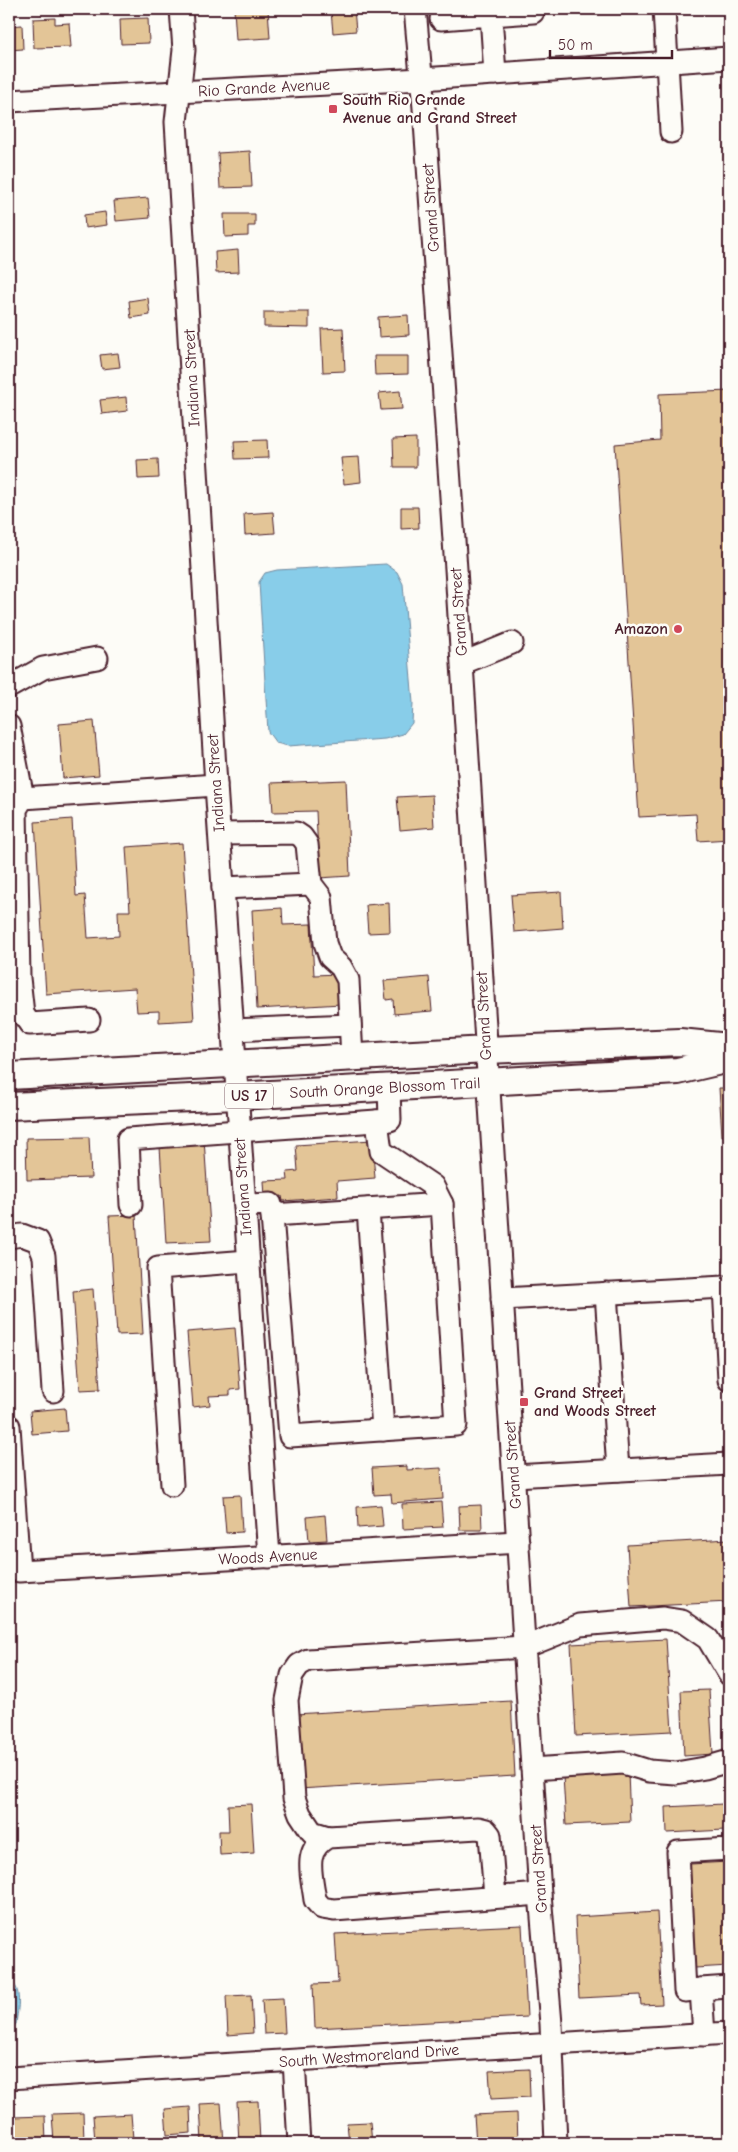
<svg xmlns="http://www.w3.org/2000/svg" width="738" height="2152" viewBox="0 0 738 2152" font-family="'Comic Neue',sans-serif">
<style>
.water{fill:#88cde9;stroke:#6f879d}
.building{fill:#e3c597;stroke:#4a1f2b}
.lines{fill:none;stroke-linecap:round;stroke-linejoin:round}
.minor-casing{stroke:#4a1f2b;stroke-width:25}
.major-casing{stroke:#4a1f2b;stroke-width:30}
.minor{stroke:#fdfcf7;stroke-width:21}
.major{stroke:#fdfcf7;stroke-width:26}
.poi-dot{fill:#d1495b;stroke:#fdfcf7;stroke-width:2}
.labels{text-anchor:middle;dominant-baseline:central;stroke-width:5;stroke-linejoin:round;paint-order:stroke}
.shield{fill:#fdfcf7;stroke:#806168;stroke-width:1}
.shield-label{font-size:15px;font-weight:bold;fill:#4a1f2b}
.street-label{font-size:16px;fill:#4a1f2b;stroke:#fdfcf7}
.poi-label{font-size:16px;font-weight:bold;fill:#4a1f2b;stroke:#fdfcf7;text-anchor:start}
</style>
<rect width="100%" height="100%" fill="#fdfcf7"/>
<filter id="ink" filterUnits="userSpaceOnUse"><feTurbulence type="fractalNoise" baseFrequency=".02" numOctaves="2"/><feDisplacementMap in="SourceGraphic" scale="10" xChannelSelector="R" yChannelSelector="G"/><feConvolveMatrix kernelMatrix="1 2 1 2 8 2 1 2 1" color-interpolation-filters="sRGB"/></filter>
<g filter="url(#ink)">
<g class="water">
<path d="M 386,564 L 397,572 L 403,584 L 413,703 L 412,723 L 403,734 L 385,739 L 288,746 L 276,743 L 268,732 L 259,582 L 265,573 L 277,570 Z"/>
<path d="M 9,1979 C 23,1989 18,2008 16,2024 L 9,2030 Z"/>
</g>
<g class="building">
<path d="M 234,9 L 268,9 L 270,38 L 236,40 Z"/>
<path d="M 354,9 L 356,31 L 333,33 L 331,11 Z"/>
<path d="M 55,18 L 55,24 L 69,23 L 71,47 L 34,48 L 33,19 Z"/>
<path d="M 148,18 L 149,43 L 121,44 L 120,19 Z"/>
<path d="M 22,25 L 23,49 L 9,50 L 9,26 Z"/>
<path d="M 250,151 L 252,187 L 220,188 L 218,153 Z"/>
<path d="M 148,198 L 150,218 L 116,221 L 114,201 Z"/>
<path d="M 105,212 L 107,225 L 85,228 L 84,215 Z"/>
<path d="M 224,214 L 255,214 L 255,226 L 248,226 L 248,236 L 225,237 Z"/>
<path d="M 238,250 L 239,272 L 216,273 L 215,252 Z"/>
<path d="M 148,298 L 150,315 L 131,318 L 129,301 Z"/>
<path d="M 264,312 L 309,312 L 309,328 L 264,327 Z"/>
<path d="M 408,315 L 409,335 L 379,337 L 378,317 Z"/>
<path d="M 343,328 L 345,371 L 323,372 L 321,329 Z"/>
<path d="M 118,353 L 120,367 L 102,369 L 100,355 Z"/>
<path d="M 374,356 L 408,356 L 408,374 L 375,375 Z"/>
<path d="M 400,391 L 402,409 L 381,410 L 379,393 Z"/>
<path d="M 729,391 L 729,839 L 698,841 L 696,814 L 639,817 L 615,444 L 660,440 L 659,394 Z"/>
<path d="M 126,397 L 127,411 L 102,414 L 100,400 Z"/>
<path d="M 416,438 L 416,467 L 394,467 L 393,439 Z"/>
<path d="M 267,440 L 268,458 L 235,459 L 234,441 Z"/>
<path d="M 359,457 L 361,482 L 344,484 L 341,458 Z"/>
<path d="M 158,459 L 159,478 L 138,479 L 137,460 Z"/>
<path d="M 401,507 L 418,507 L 419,528 L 401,529 Z"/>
<path d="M 273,512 L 275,533 L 245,535 L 244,514 Z"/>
<path d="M 94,721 L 99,775 L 63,778 L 59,724 Z"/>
<path d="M 346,780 L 350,876 L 319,878 L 316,811 L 273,812 L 271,783 Z"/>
<path d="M 432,795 L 434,827 L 400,830 L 397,797 Z"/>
<path d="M 72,819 L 76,896 L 85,895 L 88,938 L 119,936 L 118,911 L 130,911 L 126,847 L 182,843 L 194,1020 L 159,1022 L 159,1011 L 137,1012 L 135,988 L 46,994 L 35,822 Z"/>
<path d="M 561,892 L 563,928 L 514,932 L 511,895 Z"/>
<path d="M 389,903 L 390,932 L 368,933 L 366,905 Z"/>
<path d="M 282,908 L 283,925 L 311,924 L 314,975 L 339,974 L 341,1004 L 257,1009 L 252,910 Z"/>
<path d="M 429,977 L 432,1011 L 394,1014 L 393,999 L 386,1000 L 384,981 Z"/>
<path d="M 719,1088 L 729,1088 L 729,1135 L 722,1136 Z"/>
<path d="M 89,1137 L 91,1178 L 27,1180 L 26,1138 Z"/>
<path d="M 204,1139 L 211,1241 L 166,1243 L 160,1147 Z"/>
<path d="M 372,1140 L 375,1178 L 337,1181 L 338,1197 L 283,1201 L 282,1196 L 265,1197 L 264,1181 L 288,1180 L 287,1172 L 298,1171 L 296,1145 Z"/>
<path d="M 136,1215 L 143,1334 L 117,1335 L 109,1216 Z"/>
<path d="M 93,1289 L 100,1389 L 80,1390 L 73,1291 Z"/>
<path d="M 235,1328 L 240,1389 L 230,1390 L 230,1395 L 209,1396 L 210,1405 L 193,1407 L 187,1332 Z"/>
<path d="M 65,1408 L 67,1431 L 32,1434 L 30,1411 Z"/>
<path d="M 407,1466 L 407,1470 L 441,1468 L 443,1499 L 392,1503 L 391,1494 L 374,1495 L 372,1468 Z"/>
<path d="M 240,1495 L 242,1532 L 226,1533 L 223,1496 Z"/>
<path d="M 441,1502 L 443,1527 L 403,1529 L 402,1504 Z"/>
<path d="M 381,1505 L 383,1526 L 358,1528 L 357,1507 Z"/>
<path d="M 481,1505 L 482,1530 L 460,1530 L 459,1506 Z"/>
<path d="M 325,1515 L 327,1540 L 309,1541 L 307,1517 Z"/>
<path d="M 729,1539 L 729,1602 L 631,1607 L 627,1545 Z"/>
<path d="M 666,1639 L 672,1731 L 576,1736 L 571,1644 Z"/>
<path d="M 709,1690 L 713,1754 L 684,1756 L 681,1691 Z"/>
<path d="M 511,1701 L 515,1776 L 299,1789 L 295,1714 Z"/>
<path d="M 628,1773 L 630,1822 L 566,1825 L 563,1776 Z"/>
<path d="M 251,1804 L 254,1853 L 220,1855 L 219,1831 L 229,1831 L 228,1805 Z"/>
<path d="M 723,1804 L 725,1830 L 667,1833 L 666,1807 Z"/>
<path d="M 729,1862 L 729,1966 L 695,1968 L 690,1864 Z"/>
<path d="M 657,1912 L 662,2004 L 641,2005 L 640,1995 L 579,1998 L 575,1917 Z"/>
<path d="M 522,1925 L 527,2017 L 315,2028 L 313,1984 L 338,1983 L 335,1934 Z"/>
<path d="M 251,1995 L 253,2033 L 228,2035 L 226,1996 Z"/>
<path d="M 283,1998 L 285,2033 L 264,2034 L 262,1999 Z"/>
<path d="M 529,2069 L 530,2097 L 491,2099 L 489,2071 Z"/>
<path d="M 258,2101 L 260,2142 L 239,2143 L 237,2102 Z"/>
<path d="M 221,2103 L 224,2143 L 202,2143 L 200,2104 Z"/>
<path d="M 190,2107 L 191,2133 L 167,2135 L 165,2109 Z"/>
<path d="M 83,2113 L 84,2141 L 54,2143 L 52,2114 Z"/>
<path d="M 517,2113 L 518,2143 L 476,2143 L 474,2115 Z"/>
<path d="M 131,2114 L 133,2139 L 95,2141 L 93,2116 Z"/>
<path d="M 45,2116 L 46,2143 L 16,2143 L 14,2117 Z"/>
<path d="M 370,2122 L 372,2143 L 349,2143 L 347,2123 Z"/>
<path d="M 643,2138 L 643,2143 L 601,2143 L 601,2140 Z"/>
</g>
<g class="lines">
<g class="minor-casing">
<g id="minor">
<path d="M 181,9 L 184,50 L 176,122 L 216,785 L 269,1557"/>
<path d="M 415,9 L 424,108 L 456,569 L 540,1894 L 551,2024 L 556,2143"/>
<path d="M 664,9 L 671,132"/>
<path d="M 491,15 L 533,12"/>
<path d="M 441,19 L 491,15 L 495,74"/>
<path d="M 9,101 L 422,79 L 729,58"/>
<path d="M 463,663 L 512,643"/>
<path d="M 9,687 L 43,668 L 97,658"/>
<path d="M 9,726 L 23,798"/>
<path d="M 220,834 L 296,833 L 302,837 L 307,844 L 311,884 L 321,897 L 325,943 L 330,957 L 341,967 L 348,980 L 352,1058"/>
<path d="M 223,888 L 311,884"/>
<path d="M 89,1020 L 30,1024 L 23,1014 L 19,978 L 16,809 L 23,798 L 216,785"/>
<path d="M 233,1030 L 350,1025"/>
<path d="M 131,1205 L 128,1139 L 390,1120 L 389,1087"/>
<path d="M 245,1205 L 271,1204 L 290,1436 L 456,1425 L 442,1204 L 433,1186 L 381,1151 L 377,1121"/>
<path d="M 368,1209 L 383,1430"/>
<path d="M 272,1215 L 442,1204"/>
<path d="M 9,1237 L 22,1235 L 38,1241 L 44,1256 L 53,1391"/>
<path d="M 606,1293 L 618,1470"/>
<path d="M 502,1299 L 724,1287 L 729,1380"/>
<path d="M 9,1426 L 19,1571 L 518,1542"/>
<path d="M 514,1476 L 729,1464"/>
<path d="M 172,1485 L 158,1268 L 248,1261"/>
<path d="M 532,1769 L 623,1763 L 649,1771 L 676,1773 L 705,1768 L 729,1761"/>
<path d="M 328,1837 L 312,1832 L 300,1814 L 294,1798 L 287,1700 L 292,1675 L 299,1665 L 308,1660 L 525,1647 L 580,1625 L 663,1618 L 682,1621 L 708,1639 L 729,1674"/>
<path d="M 495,1897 L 490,1835 L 486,1830 L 478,1828 L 328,1837 C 302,1850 312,1875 315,1900 L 322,1908 L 334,1910 L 540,1894"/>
<path d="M 701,1989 L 729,1987"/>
<path d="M 704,2035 L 701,1989 L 685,1991 L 678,1852 L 729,1849"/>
<path d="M 294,2061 L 299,2143"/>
<path d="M 9,2078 L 729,2033"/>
</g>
</g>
<g class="major-casing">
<g id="major">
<path d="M 9,1076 L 487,1050 L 680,1042 L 729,1047"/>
<path d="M 9,1106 L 237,1096 L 678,1071 L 729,1059"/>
</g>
</g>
<use href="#minor" class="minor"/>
<use href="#major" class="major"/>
</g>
</g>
<g class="poi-dot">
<rect x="328" y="104" width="10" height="10" rx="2.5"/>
<circle cx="678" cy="629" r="5"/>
<rect x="519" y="1397" width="10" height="10" rx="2.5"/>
</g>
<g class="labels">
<rect class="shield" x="225" y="1083.5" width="48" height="25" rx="4"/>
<g class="shield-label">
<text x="249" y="1096">US 17</text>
</g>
<g class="street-label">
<text transform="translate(264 88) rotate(-3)">Rio Grande Avenue</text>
<text transform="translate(431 208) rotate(-94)">Grand Street</text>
<text transform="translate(192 378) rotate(-93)">Indiana Street</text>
<text transform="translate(459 612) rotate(-94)">Grand Street</text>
<text transform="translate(216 783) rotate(-94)">Indiana Street</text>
<text transform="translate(484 1016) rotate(-93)">Grand Street</text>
<text transform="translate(385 1088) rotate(-3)">South Orange Blossom Trail</text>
<text transform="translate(243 1187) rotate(-94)">Indiana Street</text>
<text transform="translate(513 1465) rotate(-94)">Grand Street</text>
<text transform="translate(268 1557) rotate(-3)">Woods Avenue</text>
<text transform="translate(539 1869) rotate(-94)">Grand Street</text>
<text transform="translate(369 2056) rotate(-4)">South Westmoreland Drive</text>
</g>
<g class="poi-label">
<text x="343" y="100">South Rio Grande<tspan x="343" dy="18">Avenue and Grand Street</tspan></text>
<text x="668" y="629" text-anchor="end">Amazon</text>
<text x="534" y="1393">Grand Street<tspan x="534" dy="18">and Woods Street</tspan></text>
</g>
</g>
<rect width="738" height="2152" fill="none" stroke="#fdfcf7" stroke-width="30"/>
<rect x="15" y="15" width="708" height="2122" fill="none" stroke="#4a1f2b" stroke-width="2" filter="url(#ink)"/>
<path d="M550 50v8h122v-8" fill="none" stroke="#4a1f2b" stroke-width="2.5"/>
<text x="558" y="50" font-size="15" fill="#4a1f2b" stroke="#fdfcf7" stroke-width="4" paint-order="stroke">50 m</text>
</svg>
